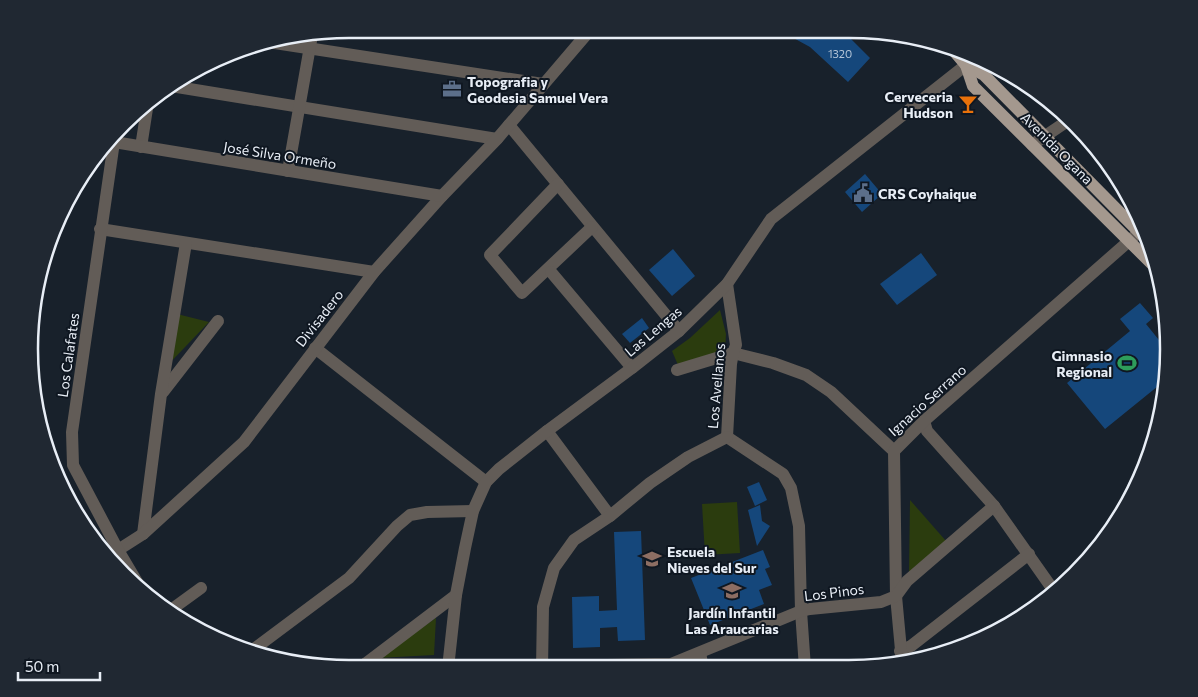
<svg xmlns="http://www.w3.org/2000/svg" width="1198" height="697" viewBox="0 0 1198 697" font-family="Commissioner,sans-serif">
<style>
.green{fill:#2b3c0e}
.building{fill:#15477b}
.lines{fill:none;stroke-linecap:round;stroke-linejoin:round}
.minor{stroke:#625c57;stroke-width:12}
.major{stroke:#a4988e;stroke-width:12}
.labels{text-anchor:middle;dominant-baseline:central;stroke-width:4;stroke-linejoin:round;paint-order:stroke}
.number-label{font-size:11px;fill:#b3c4d7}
.poi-label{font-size:14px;font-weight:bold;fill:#e8eef6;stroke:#0f1721;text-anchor:start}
.street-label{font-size:14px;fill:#e8eef6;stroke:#0f1721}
.rim{fill:none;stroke:#e8eef6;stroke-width:2.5}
</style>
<rect width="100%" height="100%" fill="#18212b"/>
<g class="green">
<path d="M 720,310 L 726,334 L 725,351 L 678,365 L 672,351 L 690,338 Z"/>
<path d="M 173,313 L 209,322 L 163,370 Z"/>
<path d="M 910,500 L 946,541 L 909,574 Z"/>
<path d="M 737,502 L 740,553 L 705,555 L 702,504 Z"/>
<path d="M 436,618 L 434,655 L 378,658 Z"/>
</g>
<g class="building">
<path d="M 777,29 L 841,29 L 870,58 L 848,82 L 810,47 Z"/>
<path d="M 865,174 L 882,194 L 862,212 L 845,192 Z"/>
<path d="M 673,249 L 695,276 L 672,296 L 649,270 Z"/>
<path d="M 921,253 L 937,275 L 897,305 L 880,284 Z"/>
<path d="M 1140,303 L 1153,318 L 1146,324 L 1163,345 L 1163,382 L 1105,429 L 1067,383 L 1130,331 L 1120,319 Z"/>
<path d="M 642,318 L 649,328 L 630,343 L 622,334 Z"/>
<path d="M 759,482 L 767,500 L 755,506 L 747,487 Z"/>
<path d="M 760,505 L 762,521 L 770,526 L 757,546 L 748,510 Z"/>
<path d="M 641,531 L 645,640 L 618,641 L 617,627 L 600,628 L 600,647 L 573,648 L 572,597 L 599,596 L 599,611 L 617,610 L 614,532 Z"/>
<path d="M 763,550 L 770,567 L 765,569 L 772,585 L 759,590 L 764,604 L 710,625 L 691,578 Z"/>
</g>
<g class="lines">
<g class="minor">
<path d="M 268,42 L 543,84"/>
<path d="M 171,86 L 497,139"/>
<path d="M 509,125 L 679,331"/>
<path d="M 1032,145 L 1066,122"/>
<path d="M 141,147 L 148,102"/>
<path d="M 288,171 L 312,35"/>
<path d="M 558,184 L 490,255 L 522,293 L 592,227"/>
<path d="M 100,229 L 374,272"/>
<path d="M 551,272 L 632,368"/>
<path d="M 315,348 L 486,482"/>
<path d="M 677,370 L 733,353 L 773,363 L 806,375 L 831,392 L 894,451"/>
<path d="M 163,392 L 218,321"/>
<path d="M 924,421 L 927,431 L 994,506 L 1054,591"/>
<path d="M 547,431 L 610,516"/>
<path d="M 727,437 L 783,474 L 791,488 L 799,526 L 801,611 L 805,668"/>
<path d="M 727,437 L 731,364 L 733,353 L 736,345 L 727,284"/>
<path d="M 143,534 L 161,394 L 186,243"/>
<path d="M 108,559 L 118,550 L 143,534 L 244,442 L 374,272 L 442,196 L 497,139 L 591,29"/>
<path d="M 140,587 L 118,550 L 73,465 L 72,432 L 114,142 L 442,196"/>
<path d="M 168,612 L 201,588"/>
<path d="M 900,651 L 911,646 L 1029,554"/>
<path d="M 250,652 L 349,578 L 397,526 L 410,515 L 427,512 L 473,511"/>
<path d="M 700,653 L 703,668"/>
<path d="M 902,661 L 896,596 L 894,451 L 924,421 L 1137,234"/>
<path d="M 365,664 L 456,595"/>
<path d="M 359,668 L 365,664 L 542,666 L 671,664 L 801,611 L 810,609 L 881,602 L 896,596 L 907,581 L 994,506"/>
<path d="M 448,668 L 456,595 L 465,548 L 473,511 L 486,482 L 499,469 L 547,431 L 632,368 L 679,331 L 727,284 L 771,219 L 966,65"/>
<path d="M 542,668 L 543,607 L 554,568 L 574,540 L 610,516 L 650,483 L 688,457 L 727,437"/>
</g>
<g class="major">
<path d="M 949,45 L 966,65 L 984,75 L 1142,235"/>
<path d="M 966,65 L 973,86 L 1156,268"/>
</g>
</g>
<defs>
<g id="office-bare" transform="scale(1.5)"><path d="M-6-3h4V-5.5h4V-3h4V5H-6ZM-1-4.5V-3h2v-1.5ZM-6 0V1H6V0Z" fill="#5c6f8a" stroke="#0f1721" stroke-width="2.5" paint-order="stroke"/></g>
<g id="bar-bare" transform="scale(1.5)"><path d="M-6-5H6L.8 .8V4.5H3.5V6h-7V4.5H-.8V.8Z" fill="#e8710a" stroke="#0f1721" stroke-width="2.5" paint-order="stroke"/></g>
<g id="civic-bare" transform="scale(1.5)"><path d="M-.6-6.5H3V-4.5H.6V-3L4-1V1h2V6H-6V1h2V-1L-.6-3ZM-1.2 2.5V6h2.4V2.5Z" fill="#5c6f8a" stroke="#0f1721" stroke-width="2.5" paint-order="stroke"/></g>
<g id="stadium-bare" transform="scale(1.5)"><path d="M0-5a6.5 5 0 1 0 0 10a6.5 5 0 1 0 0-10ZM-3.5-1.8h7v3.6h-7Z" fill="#2e9e5b" stroke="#0f1721" stroke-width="2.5" paint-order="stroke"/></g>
<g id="school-bare" transform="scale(1.5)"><path d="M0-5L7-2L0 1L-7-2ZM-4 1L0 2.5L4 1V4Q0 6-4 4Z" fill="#8d6e63" stroke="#0f1721" stroke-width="2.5" paint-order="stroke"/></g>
</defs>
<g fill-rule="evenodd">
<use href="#office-bare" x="452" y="89"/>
<use href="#bar-bare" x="968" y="104"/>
<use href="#civic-bare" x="863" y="193"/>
<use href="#stadium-bare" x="1127" y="363"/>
<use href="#school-bare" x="652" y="559"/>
<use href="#school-bare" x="732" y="591"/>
</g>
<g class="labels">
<g class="number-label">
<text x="840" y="53">1320</text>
</g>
<g class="poi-label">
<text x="467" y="81">Topografia y<tspan x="467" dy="16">Geodesia Samuel Vera</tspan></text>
<text x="953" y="96" text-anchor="end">Cerveceria<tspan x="953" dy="16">Hudson</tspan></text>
<text x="878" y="193">CRS Coyhaique</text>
<text x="1112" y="355" text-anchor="end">Gimnasio<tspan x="1112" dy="16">Regional</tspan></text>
<text x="667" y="551">Escuela<tspan x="667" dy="16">Nieves del Sur</tspan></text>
<text x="732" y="612" text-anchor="middle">Jardín Infantil<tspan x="732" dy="16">Las Araucarias</tspan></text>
</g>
<g class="street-label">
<text transform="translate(1057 148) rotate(45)">Avenida Ogana</text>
<text transform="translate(280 155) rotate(9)">José Silva Ormeño</text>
<text transform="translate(319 318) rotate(-52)">Divisadero</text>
<text transform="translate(653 331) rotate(-40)">Las Lengas</text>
<text transform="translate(68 355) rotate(-82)">Los Calafates</text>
<text transform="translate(716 386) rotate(-85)">Los Avellanos</text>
<text transform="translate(927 400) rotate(-42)">Ignacio Serrano</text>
<text transform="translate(834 592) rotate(-7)">Los Pinos</text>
</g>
</g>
<path d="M0 0H1198V697H0ZM349 38H849A311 311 0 0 1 1160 349V349A311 311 0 0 1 849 660H349A311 311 0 0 1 38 349V349A311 311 0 0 1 349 38Z" fill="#202832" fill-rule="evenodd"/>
<path class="rim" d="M349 38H849A311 311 0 0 1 1160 349V349A311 311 0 0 1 849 660H349A311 311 0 0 1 38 349V349A311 311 0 0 1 349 38Z"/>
<path d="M18 672v8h82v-8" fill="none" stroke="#e8eef6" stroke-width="2.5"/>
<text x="25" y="672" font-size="15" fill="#e8eef6" stroke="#0f1721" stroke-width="4" paint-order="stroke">50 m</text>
</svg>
